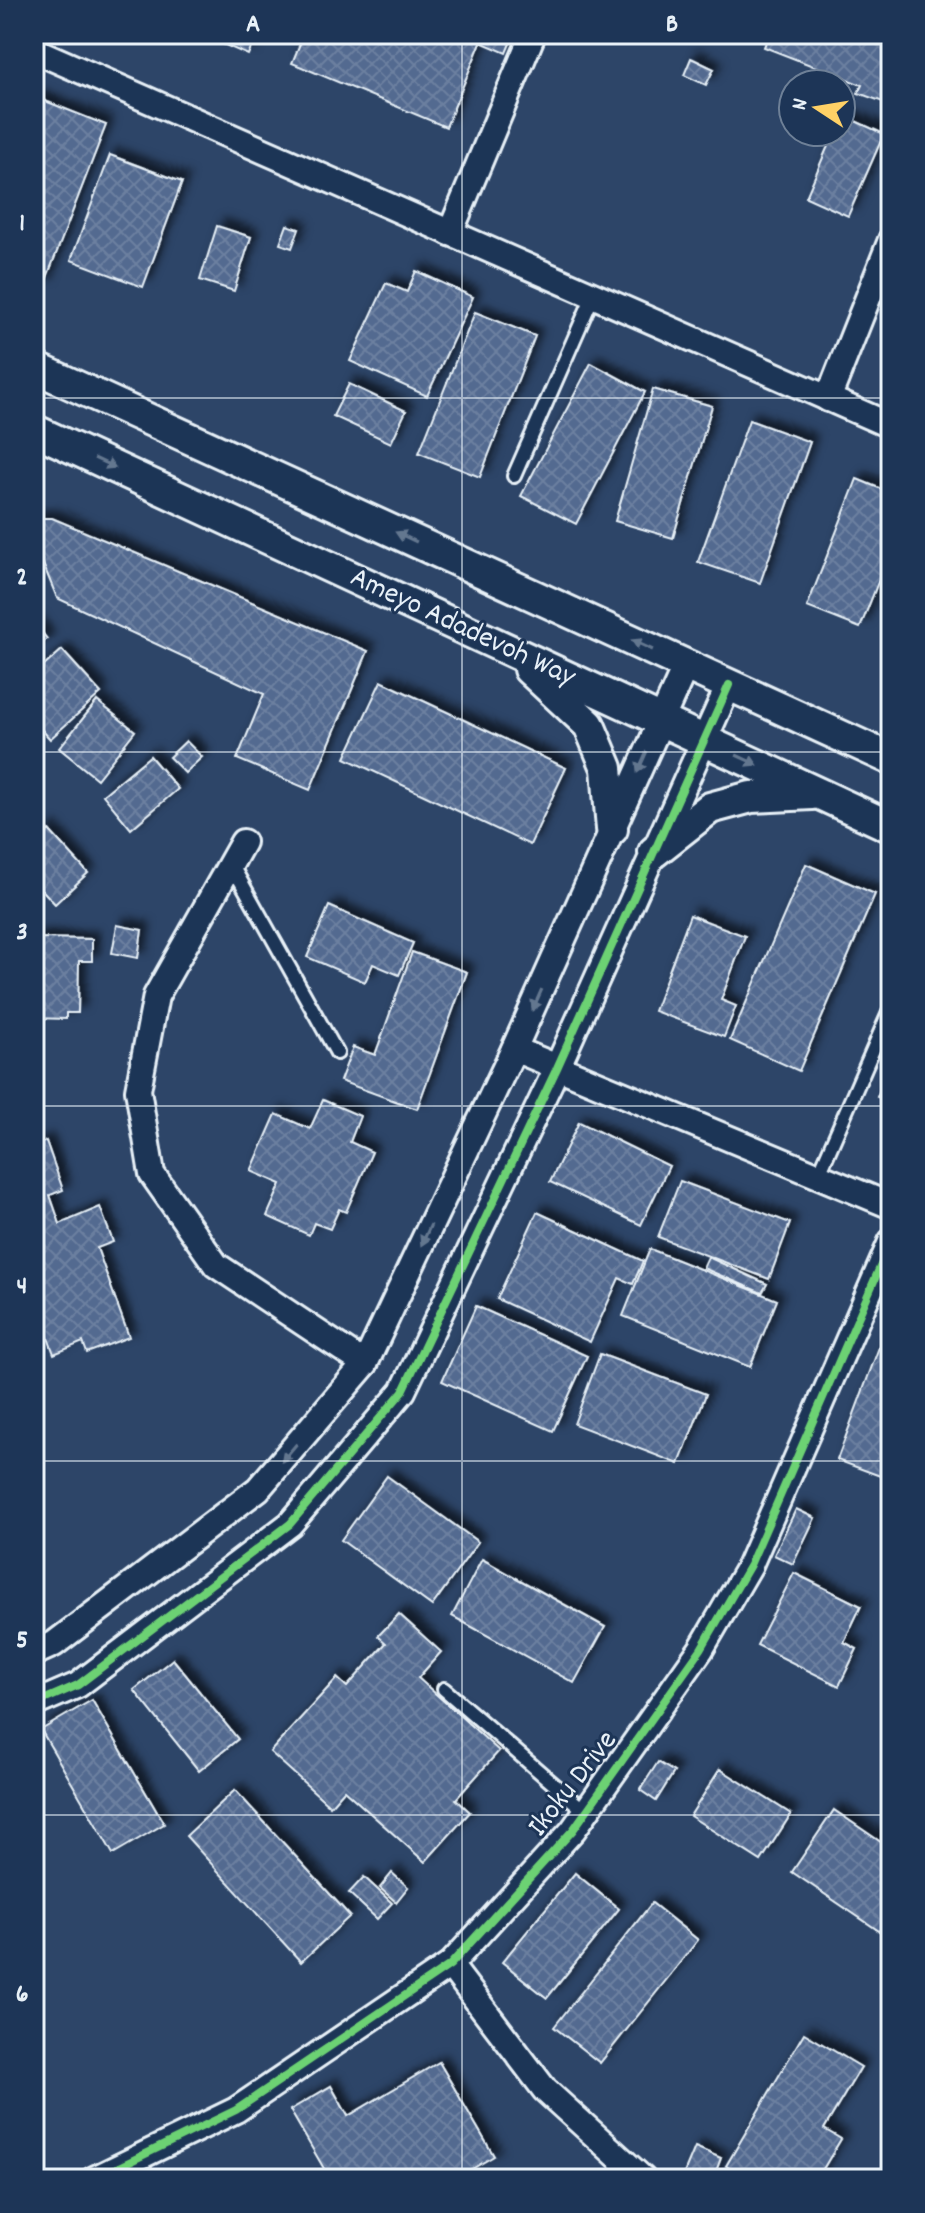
<svg xmlns="http://www.w3.org/2000/svg" width="925" height="2213" viewBox="0 0 925 2213" font-family="Dekko,sans-serif">
<style>
.building{fill:url(#building-cross-hatch);stroke:#e8f1f8;stroke-width:2;filter:url(#shadow)}
.lines{fill:none;stroke-linecap:round;stroke-linejoin:round}
.service-casing{stroke:#e8f1f8;stroke-width:18}
.minor-casing{stroke:#e8f1f8;stroke-width:30}
.tertiary-casing{stroke:#e8f1f8;stroke-width:36}
.service{stroke:#1d3557;stroke-width:12}
.minor{stroke:#1d3557;stroke-width:24}
.tertiary{stroke:#1d3557;stroke-width:30}
.cycleway-casing{stroke:#1d3557;stroke-width:13}
.cycleway{stroke:#6cd273;stroke-width:8}
.oneway{fill:#64778f}
.grid{fill:none;stroke:#e8f1f8;stroke-width:2;stroke-opacity:0.55}
.labels{text-anchor:middle;dominant-baseline:central;stroke-width:6;stroke-linejoin:round;paint-order:stroke}
.street-label{font-size:30px;fill:#e8f1f8;stroke:#1d3557}
.neatline{fill:none;stroke:#e8f1f8;stroke-width:3}
.grid-label{font-size:26px;text-anchor:middle;font-weight:bold;fill:#e8f1f8}
</style>
<defs>
<pattern id="building-cross-hatch" width="8" height="8" patternUnits="userSpaceOnUse" patternTransform="scale(2)"><rect width="8" height="8" fill="#536a90"/><path d="M0 0l8 8M0 8l8-8" fill="none" stroke="#6c80a0"/></pattern>
<filter id="shadow"><feDropShadow dx="7" dy="-7" stdDeviation="4" flood-color="#0009"/></filter>
</defs>
<rect width="100%" height="100%" fill="#2d4568"/>
<filter id="ink" filterUnits="userSpaceOnUse"><feTurbulence type="fractalNoise" baseFrequency=".0125" numOctaves="2"/><feDisplacementMap in="SourceGraphic" scale="16" xChannelSelector="R" yChannelSelector="G"/><feConvolveMatrix kernelMatrix="1 2 1 2 8 2 1 2 1" color-interpolation-filters="sRGB"/></filter>
<g filter="url(#ink)">
<g class="building">
<path d="M 200,34 L 257,34 L 248,55 Z"/>
<path d="M 304,34 L 514,34 L 506,53 L 481,42 L 446,127 L 292,63 Z"/>
<path d="M 769,34 L 891,35 L 891,90 L 886,103 L 858,93 L 862,85 L 764,47 Z"/>
<path d="M 691,58 L 714,69 L 706,85 L 684,75 Z"/>
<path d="M 35,97 L 106,125 L 44,285 L 34,280 Z"/>
<path d="M 842,115 L 884,134 L 848,216 L 806,197 L 834,132 L 841,132 Z"/>
<path d="M 110,155 L 182,182 L 143,287 L 71,260 Z"/>
<path d="M 287,225 L 299,229 L 292,248 L 280,244 Z"/>
<path d="M 217,226 L 251,237 L 234,291 L 200,280 Z"/>
<path d="M 416,271 L 473,297 L 427,396 L 350,361 L 386,283 L 407,292 Z"/>
<path d="M 475,312 L 535,336 L 480,477 L 419,453 Z"/>
<path d="M 591,363 L 645,392 L 576,524 L 521,496 Z"/>
<path d="M 349,384 L 406,411 L 391,443 L 333,416 Z"/>
<path d="M 653,389 L 712,406 L 673,538 L 615,521 Z"/>
<path d="M 749,420 L 810,442 L 760,583 L 698,562 Z"/>
<path d="M 857,479 L 891,493 L 891,549 L 860,628 L 807,607 Z"/>
<path d="M 34,518 L 52,518 L 368,651 L 310,790 L 237,759 L 264,694 L 57,598 L 34,542 Z"/>
<path d="M 34,622 L 47,639 L 34,649 Z"/>
<path d="M 62,650 L 101,693 L 50,739 L 34,721 L 34,675 Z"/>
<path d="M 381,681 L 566,768 L 530,845 L 345,758 Z"/>
<path d="M 97,701 L 135,731 L 97,779 L 59,748 Z"/>
<path d="M 186,741 L 202,757 L 185,773 L 169,757 Z"/>
<path d="M 150,756 L 178,789 L 131,829 L 103,795 Z"/>
<path d="M 49,830 L 88,873 L 55,904 L 34,881 L 34,844 Z"/>
<path d="M 806,864 L 875,894 L 799,1071 L 730,1040 Z"/>
<path d="M 329,906 L 413,943 L 399,975 L 373,964 L 365,982 L 307,957 Z"/>
<path d="M 690,915 L 745,936 L 721,1000 L 736,1006 L 724,1037 L 654,1011 Z"/>
<path d="M 117,925 L 142,930 L 138,958 L 112,953 Z"/>
<path d="M 34,938 L 92,939 L 92,961 L 79,961 L 78,1013 L 66,1013 L 66,1019 L 34,1018 Z"/>
<path d="M 412,952 L 467,972 L 417,1109 L 340,1081 L 353,1047 L 375,1055 Z"/>
<path d="M 891,1062 L 891,1102 L 877,1097 Z"/>
<path d="M 323,1100 L 360,1116 L 350,1142 L 372,1152 L 346,1212 L 339,1209 L 330,1229 L 314,1223 L 309,1235 L 267,1216 L 281,1184 L 251,1171 L 276,1114 L 310,1129 Z"/>
<path d="M 579,1122 L 669,1166 L 641,1225 L 550,1182 Z"/>
<path d="M 46,1141 L 63,1190 L 50,1195 L 60,1224 L 100,1207 L 113,1242 L 97,1248 L 129,1337 L 87,1353 L 83,1342 L 54,1354 L 34,1300 L 34,1146 Z"/>
<path d="M 680,1181 L 790,1223 L 769,1279 L 658,1237 Z"/>
<path d="M 537,1212 L 643,1261 L 633,1284 L 619,1278 L 590,1342 L 497,1299 Z"/>
<path d="M 650,1249 L 777,1300 L 750,1367 L 623,1316 Z"/>
<path d="M 708,1257 L 767,1284 L 762,1293 L 703,1268 Z"/>
<path d="M 476,1306 L 587,1356 L 553,1431 L 442,1381 Z"/>
<path d="M 891,1315 L 891,1480 L 837,1460 Z"/>
<path d="M 600,1354 L 706,1394 L 679,1464 L 574,1424 Z"/>
<path d="M 387,1476 L 478,1542 L 432,1606 L 341,1540 Z"/>
<path d="M 796,1509 L 815,1518 L 793,1564 L 774,1555 Z"/>
<path d="M 482,1559 L 605,1627 L 574,1683 L 452,1616 Z"/>
<path d="M 794,1573 L 861,1606 L 844,1642 L 857,1649 L 839,1686 L 757,1645 Z"/>
<path d="M 399,1614 L 441,1652 L 418,1678 L 499,1751 L 456,1799 L 470,1812 L 425,1862 L 344,1790 L 330,1806 L 270,1752 L 337,1678 L 347,1687 L 386,1643 L 378,1636 Z"/>
<path d="M 173,1659 L 238,1739 L 199,1771 L 134,1690 Z"/>
<path d="M 92,1700 L 164,1824 L 113,1854 L 41,1730 Z"/>
<path d="M 658,1762 L 674,1772 L 656,1801 L 640,1790 Z"/>
<path d="M 720,1769 L 791,1814 L 761,1861 L 690,1816 Z"/>
<path d="M 235,1790 L 350,1916 L 301,1962 L 186,1836 Z"/>
<path d="M 834,1810 L 891,1849 L 891,1939 L 792,1872 Z"/>
<path d="M 392,1873 L 408,1887 L 396,1902 L 380,1888 Z"/>
<path d="M 575,1873 L 619,1909 L 547,1998 L 502,1962 Z"/>
<path d="M 364,1877 L 392,1903 L 377,1919 L 349,1893 Z"/>
<path d="M 652,1903 L 698,1940 L 600,2063 L 554,2027 Z"/>
<path d="M 804,2033 L 861,2067 L 824,2129 L 841,2139 L 817,2179 L 748,2179 L 726,2166 Z"/>
<path d="M 439,2062 L 494,2156 L 455,2179 L 357,2179 L 352,2169 L 330,2179 L 290,2110 L 331,2086 L 348,2116 Z"/>
<path d="M 695,2147 L 721,2158 L 713,2179 L 683,2176 Z"/>
</g>
<g class="lines">
<g class="service-casing">
<g id="service">
<path d="M 514,476 L 593,296"/>
<path d="M 230,862 L 337,1053"/>
<path d="M 818,1176 L 891,1008"/>
<path d="M 444,1689 L 586,1812"/>
</g>
</g>
<g class="minor-casing">
<g id="minor">
<path d="M 34,50 L 891,426"/>
<path d="M 450,233 L 533,34"/>
<path d="M 828,399 L 891,240"/>
<path d="M 243,842 L 156,996 L 138,1090 L 152,1174 L 216,1265 L 365,1364"/>
<path d="M 514,1049 L 891,1206"/>
<path d="M 34,1653 L 54,1644 L 258,1489 L 365,1364 L 514,1049 L 686,665"/>
<path d="M 34,1704 L 78,1685 L 290,1524 L 403,1391 L 557,1068 L 729,685"/>
<path d="M 450,1965 L 545,2090 L 643,2179"/>
<path d="M 94,2179 L 236,2110 L 450,1965 L 573,1830 L 701,1649 L 750,1565 L 891,1242"/>
</g>
</g>
<g class="tertiary-casing">
<g id="tertiary">
<path d="M 34,367 L 891,759"/>
<path d="M 34,430 L 891,827"/>
<path d="M 529,669 L 589,725 L 607,768 L 612,829"/>
<path d="M 654,852 L 710,808 L 751,797 L 812,794"/>
</g>
</g>
<use href="#service" class="service"/>
<use href="#minor" class="minor"/>
<use href="#tertiary" class="tertiary"/>
<g class="cycleway-casing">
<g id="cycleway">
<path d="M 34,1704 L 78,1685 L 290,1524 L 403,1391 L 557,1068 L 729,685"/>
<path d="M 94,2179 L 236,2110 L 450,1965 L 573,1830 L 701,1649 L 750,1565 L 891,1242"/>
</g>
</g>
<use href="#cycleway" class="cycleway"/>
</g>
<defs><path id="oneway-solid" d="M-6-.8H1V-3.2L6.5 0L1 3.2V.8H-6Z" transform="scale(2)"/></defs>
<g class="oneway">
<use href="#oneway-solid" transform="translate(105 463) rotate(25)"/>
<use href="#oneway-solid" transform="translate(406 537) rotate(-155)"/>
<use href="#oneway-solid" transform="translate(642 645) rotate(-155)"/>
<use href="#oneway-solid" transform="translate(747 760) rotate(25)"/>
<use href="#oneway-solid" transform="translate(642 762) rotate(114)"/>
<use href="#oneway-solid" transform="translate(537 1000) rotate(114)"/>
<use href="#oneway-solid" transform="translate(426 1235) rotate(115)"/>
<use href="#oneway-solid" transform="translate(289 1453) rotate(130)"/>
</g>
</g>
<path class="grid" d="M 462,34 L 462,2179M 34,398 L 891,398M 34,752 L 891,752M 34,1106 L 891,1106M 34,1461 L 891,1461M 34,1815 L 891,1815"/>
<g class="labels">
<g class="street-label">
<text transform="translate(462 629) rotate(25)">Ameyo Adadevoh Way</text>
<text transform="translate(574 1785) rotate(-52)">Ikoku Drive</text>
</g>
</g>
<rect width="925" height="2213" fill="none" stroke="#1d3557" stroke-width="88"/>
<g transform="translate(817 108) rotate(282)"><circle r="38" fill="#1d3557" stroke="#6e8097" stroke-width="2"/>
<path d="M0-6L14 30L0 20L-14 30Z" fill="#ffd166"/>
<text y="-12" font-size="22" font-weight="bold" text-anchor="middle" fill="#e8f1f8">N</text>
</g>
<rect x="44" y="44" width="837" height="2125" class="neatline"/>
<g class="grid-label">
<text x="253" y="31">A</text>
<text x="672" y="31">B</text>
<text x="22" y="230">1</text>
<text x="22" y="584">2</text>
<text x="22" y="939">3</text>
<text x="22" y="1293">4</text>
<text x="22" y="1647">5</text>
<text x="22" y="2001">6</text>
</g>
</svg>
